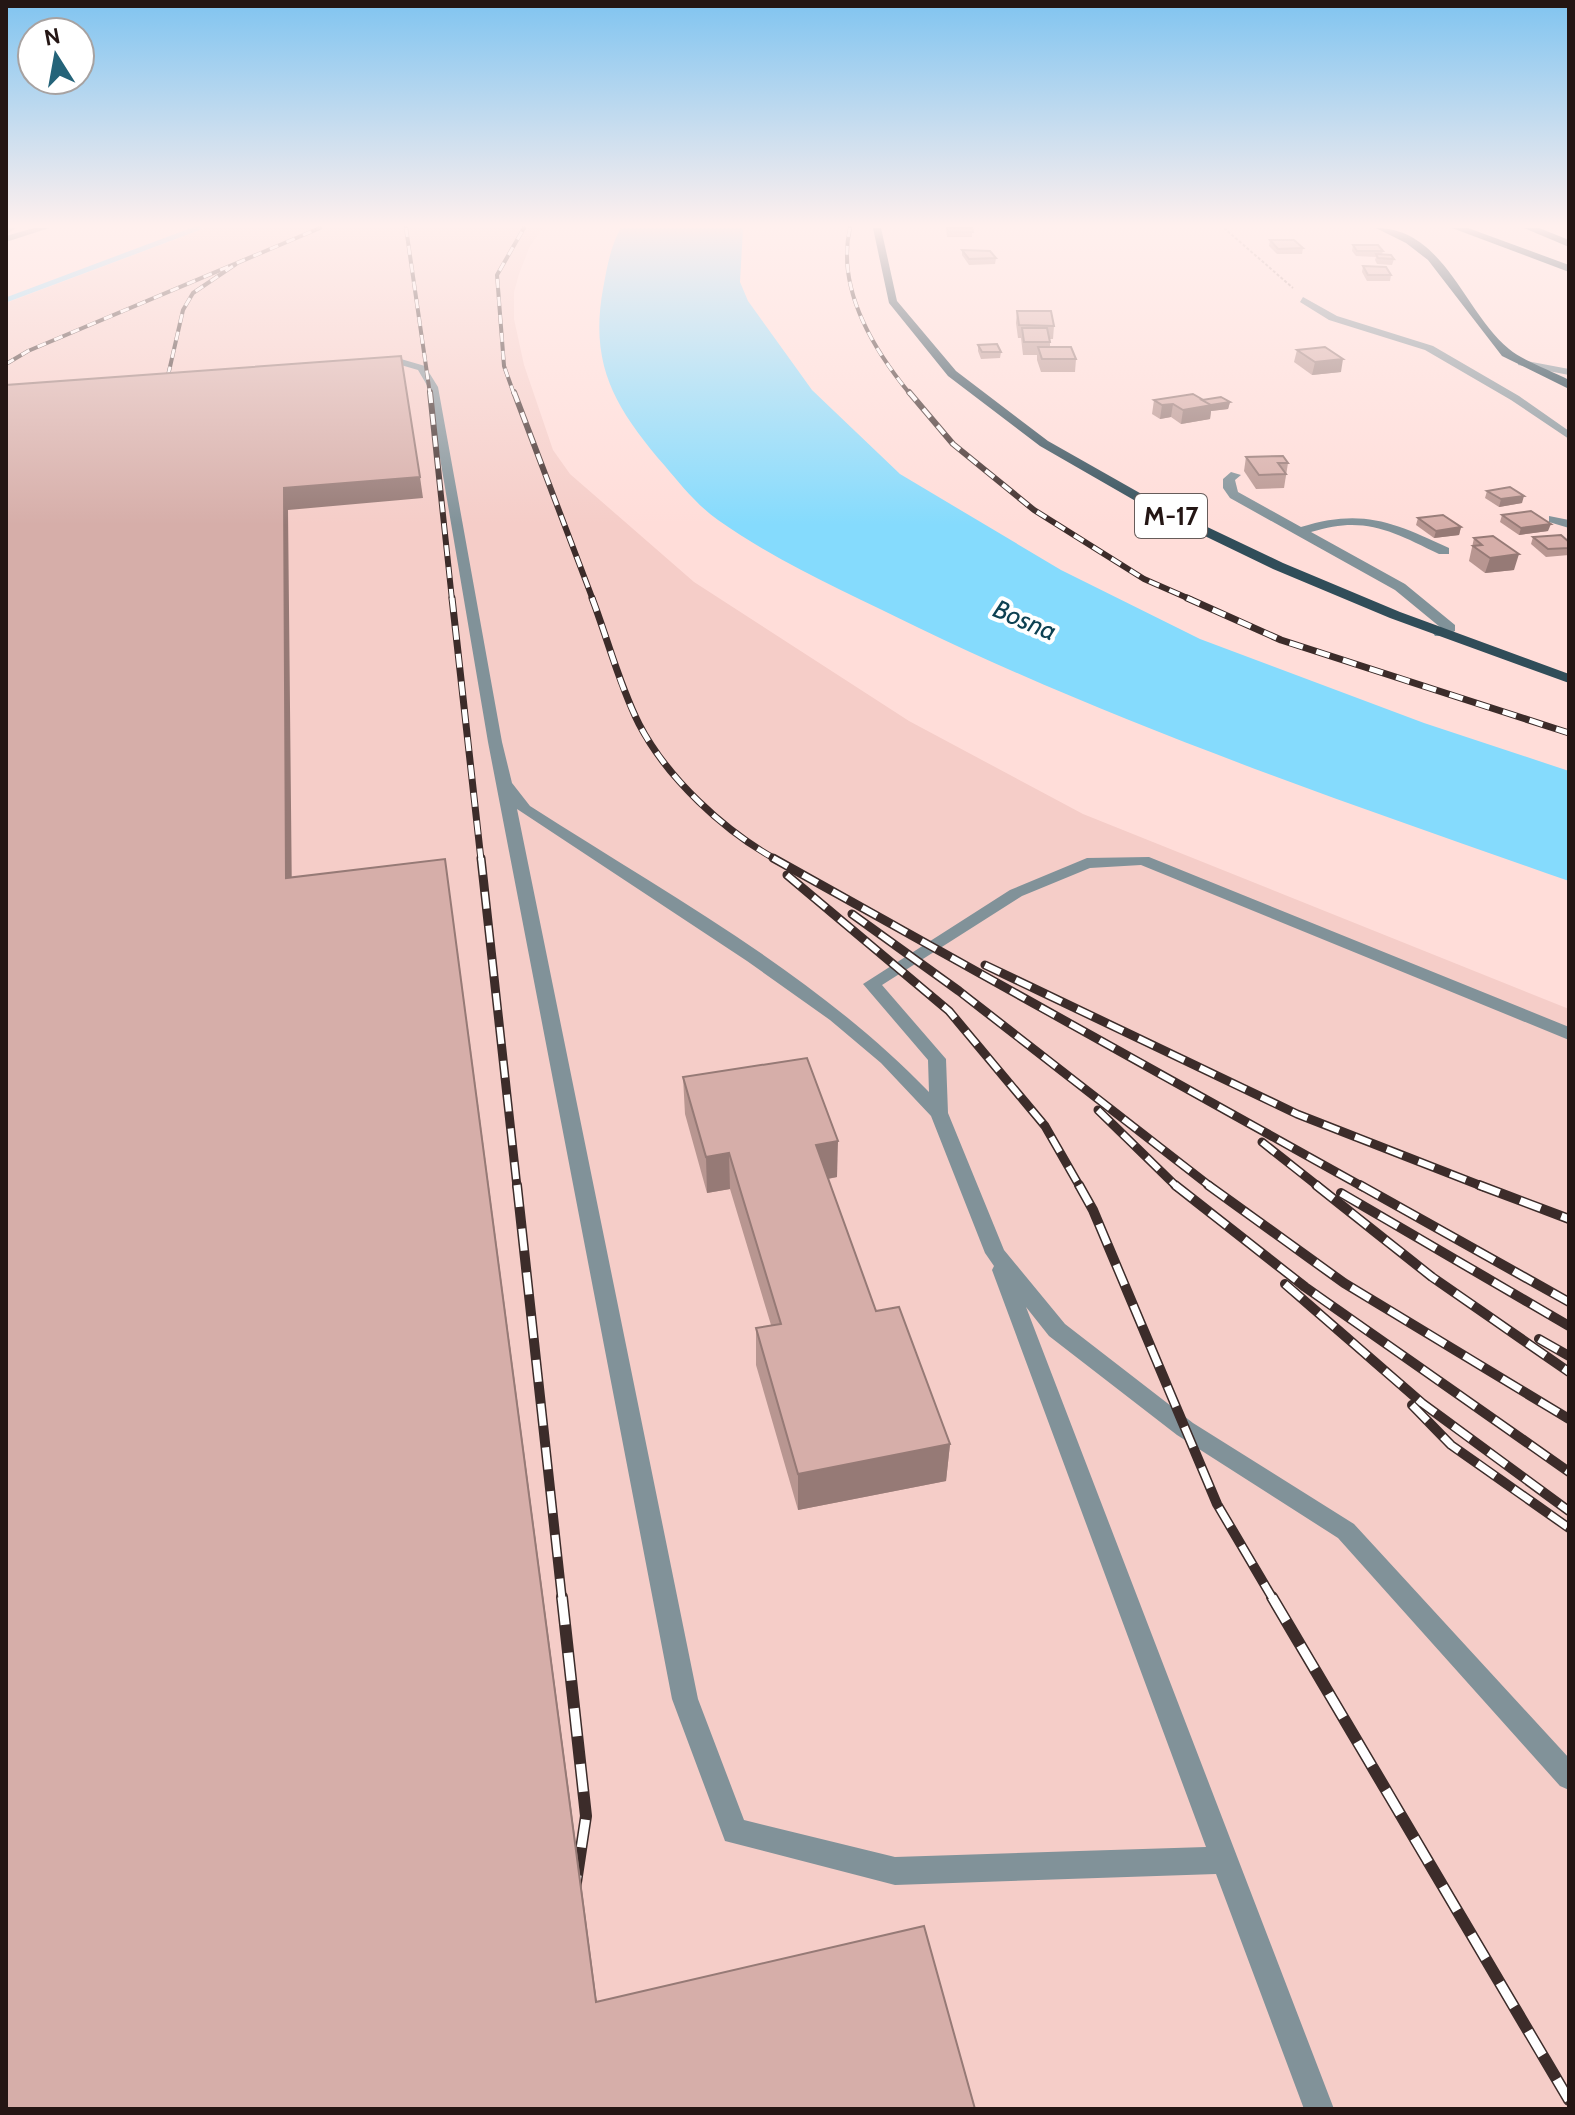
<svg xmlns="http://www.w3.org/2000/svg" width="1575" height="2115" viewBox="0 0 1575 2115" font-family="Cabin,sans-serif">
<style>
.built{fill:#f5cdc8}
.water{fill:#85dbfd}
.lines{fill:none;stroke-linecap:round;stroke-linejoin:round}
.stream{stroke:#85dbfd;stroke-width:5}
.path{stroke:#b09692;stroke-width:2;stroke-dasharray:3 2;stroke-linecap:butt}
.service{fill:#819299;fill-rule:evenodd}
.minor{fill:#819299;fill-rule:evenodd}
.secondary{fill:#526a73;fill-rule:evenodd}
.primary{fill:#304d59;fill-rule:evenodd}
.motorway{fill:#103543;fill-rule:evenodd}
.rail-far5-casing{stroke:#3c2c2a;stroke-width:4}
.rail-far4-casing{stroke:#3c2c2a;stroke-width:6}
.rail-far3-casing{stroke:#3c2c2a;stroke-width:7}
.rail-far2-casing{stroke:#3c2c2a;stroke-width:9}
.rail-far1-casing{stroke:#3c2c2a;stroke-width:10}
.rail-casing{stroke:#3c2c2a;stroke-width:12}
.rail-far5{stroke:#fff;stroke-width:3;stroke-dasharray:9;stroke-linecap:butt}
.rail-far4{stroke:#fff;stroke-width:4;stroke-dasharray:11;stroke-linecap:butt}
.rail-far3{stroke:#fff;stroke-width:5;stroke-dasharray:14;stroke-linecap:butt}
.rail-far2{stroke:#fff;stroke-width:6;stroke-dasharray:17;stroke-linecap:butt}
.rail-far1{stroke:#fff;stroke-width:7;stroke-dasharray:22;stroke-linecap:butt}
.rail{stroke:#fff;stroke-width:9;stroke-dasharray:28;stroke-linecap:butt}
.wall{fill:#b89691}
.shaded-wall{fill:#967a76}
.building{fill:#d6aea9;stroke:#967a76;stroke-width:2}
.labels{text-anchor:middle;dominant-baseline:central;stroke-width:8;stroke-linejoin:round;paint-order:stroke}
.shield{fill:#fff;stroke:#665c5a;stroke-width:2}
.shield-label{font-size:26px;font-weight:bold;fill:#241614}
.far-water-label{font-size:26px;font-style:italic;fill:#0d4152;stroke:#fff}
</style>
<rect width="100%" height="100%" fill="#ffddd9"/>
<path class="built" d="M 206,228 L 543,228 L 530,246 L 519,274 L 514,292 L 514,319 L 524,365 L 553,450 L 570,474 L 694,582 L 909,721 L 1083,814 L 1569,1009 L 1569,2109 L 6,2109 L 6,303 Z"/>
<path class="water" d="M 621,228 L 743,228 L 740,282 L 748,301 L 812,390 L 900,474 L 1061,570 L 1200,639 L 1424,723 L 1569,771 L 1569,881 C 1350,804 1129,729 919,628 C 854,596 777,562 718,520 C 697,505 681,485 665,466 C 616,409 589,366 603,289 C 607,268 610,247 621,228 Z"/>
<g class="lines">
<path class="stream" d="M 6,300 L 198,228"/>
<path class="path" d="M 1224,228 L 1293,288"/>
<g class="service">
<path d="M 380,357 L 394,357 L 425,366 L 438,387 L 502,742 L 512,783 L 530,806 C 667,894 815,974 929,1092 L 928,1060 L 863,984 L 1010,890 L 1087,858 L 1149,857 L 1569,1027 L 1569,1040 L 1141,865 L 1090,868 L 1022,896 L 882,985 L 946,1059 L 948,1113 L 1004,1250 L 1065,1324 L 1193,1423 L 1354,1524 L 1569,1758 L 1569,1790 L 1560,1786 L 1338,1538 L 1177,1435 L 1049,1336 L 1026,1307 L 1334,2109 L 1304,2109 L 1216,1874 L 895,1885 L 725,1841 L 672,1699 L 488,742 L 428,387 L 418,370 L 394,363 L 377,362 L 375,360 ZM 517,809 L 747,961 L 830,1020 L 881,1063 L 931,1116 L 985,1253 L 994,1266 L 992,1270 L 1206,1847 L 895,1857 L 744,1820 L 698,1699 Z"/>
<path d="M 1521,360 L 1569,369 L 1569,375 L 1518,365 L 1518,361 Z"/>
</g>
<g class="minor">
<path d="M 6,228 L 15,228 L 6,235 Z"/>
<path d="M 1303,297 L 1337,316 L 1433,346 L 1519,396 L 1569,431 L 1569,439 L 1511,400 L 1425,350 L 1329,320 L 1300,302 Z"/>
<path d="M 1231,472 L 1241,475 L 1235,480 L 1238,492 L 1301,527 C 1362,508 1393,522 1449,548 L 1449,554 L 1439,554 C 1392,531 1364,515 1311,532 L 1405,584 L 1455,625 L 1455,631 L 1445,636 L 1435,636 L 1433,633 L 1440,627 L 1395,590 L 1230,498 L 1223,488 L 1223,479 Z"/>
<path d="M 1549,516 L 1569,520 L 1569,528 L 1549,522 Z"/>
</g>
<path class="secondary" d="M 34,228 L 49,228 L 6,242 L 6,236 Z"/>
<path class="primary" d="M 873,228 L 881,228 L 897,301 L 956,371 L 1048,441 L 1161,505 L 1283,563 L 1400,612 L 1569,674 L 1569,683 L 1390,618 L 1273,569 L 1153,511 L 1040,446 L 948,376 L 889,303 Z"/>
<g class="motorway">
<path d="M 1376,228 C 1444,228 1464,312 1509,349 C 1525,362 1550,370 1569,380 L 1569,389 L 1502,356 L 1428,260 L 1406,243 Z"/>
<path d="M 1452,228 L 1468,228 L 1569,265 L 1569,272 Z"/>
<path d="M 1524,228 L 1539,228 L 1569,240 L 1569,247 Z"/>
</g>
<g class="rail-far5-casing">
<g id="rail-far5">
<path d="M 406,228 L 430,394"/>
<path d="M 850,228 C 836,288 873,349 910,394"/>
<path d="M 6,364 L 28,351 L 320,228"/>
<path d="M 164,393 L 183,310 L 193,293 L 236,264"/>
<path d="M 514,394 L 504,366 L 497,275 L 524,228"/>
</g>
</g>
<g class="rail-far4-casing">
<g id="rail-far4">
<path d="M 430,392 L 452,600"/>
<path d="M 514,392 L 593,600"/>
<path d="M 909,392 L 953,444 L 1034,510 L 1144,579 L 1192,600"/>
</g>
</g>
<g class="rail-far3-casing">
<g id="rail-far3">
<path d="M 452,598 L 481,860"/>
<path d="M 592,598 C 608,640 619,684 639,724 C 667,778 724,831 777,860"/>
<path d="M 1187,598 L 1281,640 L 1569,733"/>
</g>
</g>
<g class="rail-far2-casing">
<g id="rail-far2">
<path d="M 481,858 L 517,1187"/>
<path d="M 773,858 L 1363,1187"/>
<path d="M 787,875 L 949,1011 L 1045,1126 L 1080,1187"/>
<path d="M 852,914 L 959,991 L 1211,1187"/>
<path d="M 985,965 L 1297,1114 L 1484,1187"/>
<path d="M 1098,1110 L 1177,1187"/>
<path d="M 1262,1142 L 1319,1187"/>
</g>
</g>
<g class="rail-far1-casing">
<g id="rail-far1">
<path d="M 517,1185 L 562,1599"/>
<path d="M 1079,1185 L 1093,1210 L 1217,1504 L 1273,1599"/>
<path d="M 1175,1185 L 1305,1287 L 1569,1472"/>
<path d="M 1208,1185 L 1344,1283 L 1569,1419"/>
<path d="M 1316,1185 L 1432,1277 L 1569,1372"/>
<path d="M 1360,1185 L 1569,1302"/>
<path d="M 1479,1185 L 1569,1219"/>
<path d="M 1341,1193 L 1569,1326"/>
<path d="M 1285,1284 L 1422,1403 L 1569,1511"/>
<path d="M 1539,1339 L 1569,1356"/>
<path d="M 1412,1405 L 1451,1445 L 1569,1528"/>
</g>
</g>
<g class="rail-casing">
<g id="rail">
<path d="M 562,1597 L 586,1816 L 575,1889"/>
<path d="M 1272,1597 L 1569,2100"/>
</g>
</g>
<use href="#rail-far5" class="rail-far5"/>
<use href="#rail-far4" class="rail-far4"/>
<use href="#rail-far3" class="rail-far3"/>
<use href="#rail-far2" class="rail-far2"/>
<use href="#rail-far1" class="rail-far1"/>
<use href="#rail" class="rail"/>
</g>
<g class="wall">
<path d="M 946,228 L 972,228 L 972,237 L 947,237 Z"/>
<path d="M 1270,240 L 1303,248 L 1302,254 L 1277,254 L 1269,246 Z"/>
<path d="M 1353,245 L 1383,251 L 1382,254 L 1394,259 L 1392,265 L 1377,264 L 1375,260 L 1376,257 L 1356,256 L 1352,251 Z"/>
<path d="M 962,250 L 996,258 L 995,264 L 969,265 L 962,255 Z"/>
<path d="M 1363,266 L 1391,275 L 1390,281 L 1367,281 L 1362,272 Z"/>
<path d="M 1017,311 L 1054,326 L 1053,339 L 1050,339 L 1050,347 L 1076,359 L 1075,372 L 1041,372 L 1037,360 L 1037,355 L 1023,355 L 1021,338 L 1018,338 L 1016,323 Z"/>
<path d="M 978,345 L 1001,352 L 1000,358 L 981,359 L 978,351 Z"/>
<path d="M 1297,350 L 1341,372 L 1312,375 L 1294,362 Z"/>
<path d="M 1154,400 L 1202,400 L 1230,402 L 1228,409 L 1211,411 L 1210,419 L 1181,424 L 1171,417 L 1160,419 L 1152,414 Z"/>
<path d="M 1246,457 L 1288,463 L 1284,488 L 1256,489 L 1244,471 Z"/>
<path d="M 1487,491 L 1522,503 L 1499,507 L 1485,498 Z"/>
<path d="M 1502,515 L 1548,531 L 1519,535 L 1500,522 Z"/>
<path d="M 1418,518 L 1461,527 L 1459,535 L 1434,538 L 1416,525 Z"/>
<path d="M 1533,537 L 1569,542 L 1569,555 L 1546,557 L 1531,544 Z"/>
<path d="M 1474,538 L 1514,570 L 1485,573 L 1469,561 Z"/>
<path d="M 683,1077 L 837,1177 L 828,1179 L 876,1311 L 950,1444 L 946,1481 L 798,1510 L 756,1365 L 756,1328 L 771,1325 L 730,1189 L 707,1193 L 685,1114 Z"/>
</g>
<g class="shaded-wall">
<path d="M 1343,359 L 1341,372 L 1312,375 L 1315,362 Z"/>
<path d="M 1230,402 L 1228,409 L 1211,411 L 1210,419 L 1181,424 L 1183,410 Z"/>
<path d="M 1173,404 L 1171,417 L 1160,419 L 1162,405 Z"/>
<path d="M 420,477 L 423,498 L 288,510 L 292,904 L 286,878 L 284,488 Z"/>
<path d="M 1524,496 L 1522,503 L 1499,507 L 1501,499 Z"/>
<path d="M 1551,524 L 1548,531 L 1519,535 L 1521,528 Z"/>
<path d="M 1461,527 L 1459,535 L 1434,538 L 1436,531 Z"/>
<path d="M 1519,554 L 1514,570 L 1485,573 L 1490,558 Z"/>
<path d="M 449,885 L 600,2026 L 596,2002 Z"/>
<path d="M 838,1141 L 837,1177 L 815,1181 L 816,1145 Z"/>
<path d="M 729,1153 L 730,1189 L 707,1193 L 706,1157 Z"/>
<path d="M 950,1444 L 946,1481 L 798,1510 L 798,1474 Z"/>
</g>
<g class="building">
<path d="M 947,228 L 972,228 L 973,232 L 948,231 Z"/>
<path d="M 1270,240 L 1294,240 L 1303,248 L 1278,249 Z"/>
<path d="M 1353,245 L 1378,245 L 1383,251 L 1357,251 Z"/>
<path d="M 962,250 L 990,251 L 996,258 L 969,259 Z"/>
<path d="M 1376,254 L 1391,255 L 1394,259 L 1378,258 Z"/>
<path d="M 1363,266 L 1386,267 L 1391,275 L 1368,275 Z"/>
<path d="M 1017,311 L 1051,311 L 1054,326 L 1019,325 Z"/>
<path d="M 1022,328 L 1047,328 L 1050,342 L 1024,342 Z"/>
<path d="M 997,344 L 1001,352 L 982,352 L 978,345 Z"/>
<path d="M 1038,347 L 1071,347 L 1076,359 L 1042,359 Z"/>
<path d="M 1325,347 L 1343,359 L 1315,362 L 1297,350 Z"/>
<path d="M 401,356 L 420,477 L 284,488 L 286,878 L 445,859 L 596,2002 L 924,1926 L 975,2109 L 6,2109 L 6,385 Z"/>
<path d="M 1193,394 L 1212,405 L 1183,410 L 1173,404 L 1162,405 L 1154,400 Z"/>
<path d="M 1221,397 L 1230,402 L 1211,405 L 1202,400 Z"/>
<path d="M 1283,456 L 1288,463 L 1278,463 L 1286,474 L 1259,475 L 1246,457 Z"/>
<path d="M 1510,487 L 1524,496 L 1501,499 L 1487,491 Z"/>
<path d="M 1531,511 L 1551,524 L 1521,528 L 1502,515 Z"/>
<path d="M 1443,515 L 1461,527 L 1436,531 L 1418,518 Z"/>
<path d="M 1561,535 L 1569,542 L 1569,548 L 1548,549 L 1533,537 Z"/>
<path d="M 1493,536 L 1519,554 L 1490,558 L 1473,546 L 1482,545 L 1474,538 Z"/>
<path d="M 807,1058 L 838,1141 L 816,1145 L 876,1311 L 899,1307 L 950,1444 L 798,1474 L 756,1328 L 781,1324 L 729,1153 L 706,1157 L 683,1077 Z"/>
</g>
<linearGradient id="sky" x2="0" y2="1"><stop stop-color="#80c4f0"/><stop offset="0.43" stop-color="#fff0ee"/><stop offset="1" stop-color="#fff0ee" stop-opacity="0"/></linearGradient>
<rect width="1575" height="525" fill="url(#sky)"/>
<g class="labels">
<rect class="shield" x="1135" y="494" width="72" height="44" rx="6"/>
<g class="shield-label">
<text x="1171" y="516">M-17</text>
</g>
<g class="far-water-label">
<text transform="translate(1025 620) rotate(23)">Bosna</text>
</g>
</g>
<rect width="1575" height="2115" fill="none" stroke="#241614" stroke-width="16"/>
<g transform="translate(56 56) rotate(349)"><circle r="38" fill="#ffffff" stroke="#a7a2a1" stroke-width="2"/>
<path d="M0-6L14 30L0 20L-14 30Z" fill="#246379"/>
<text y="-12" font-size="22" font-weight="bold" text-anchor="middle" fill="#241614">N</text>
</g>
</svg>
